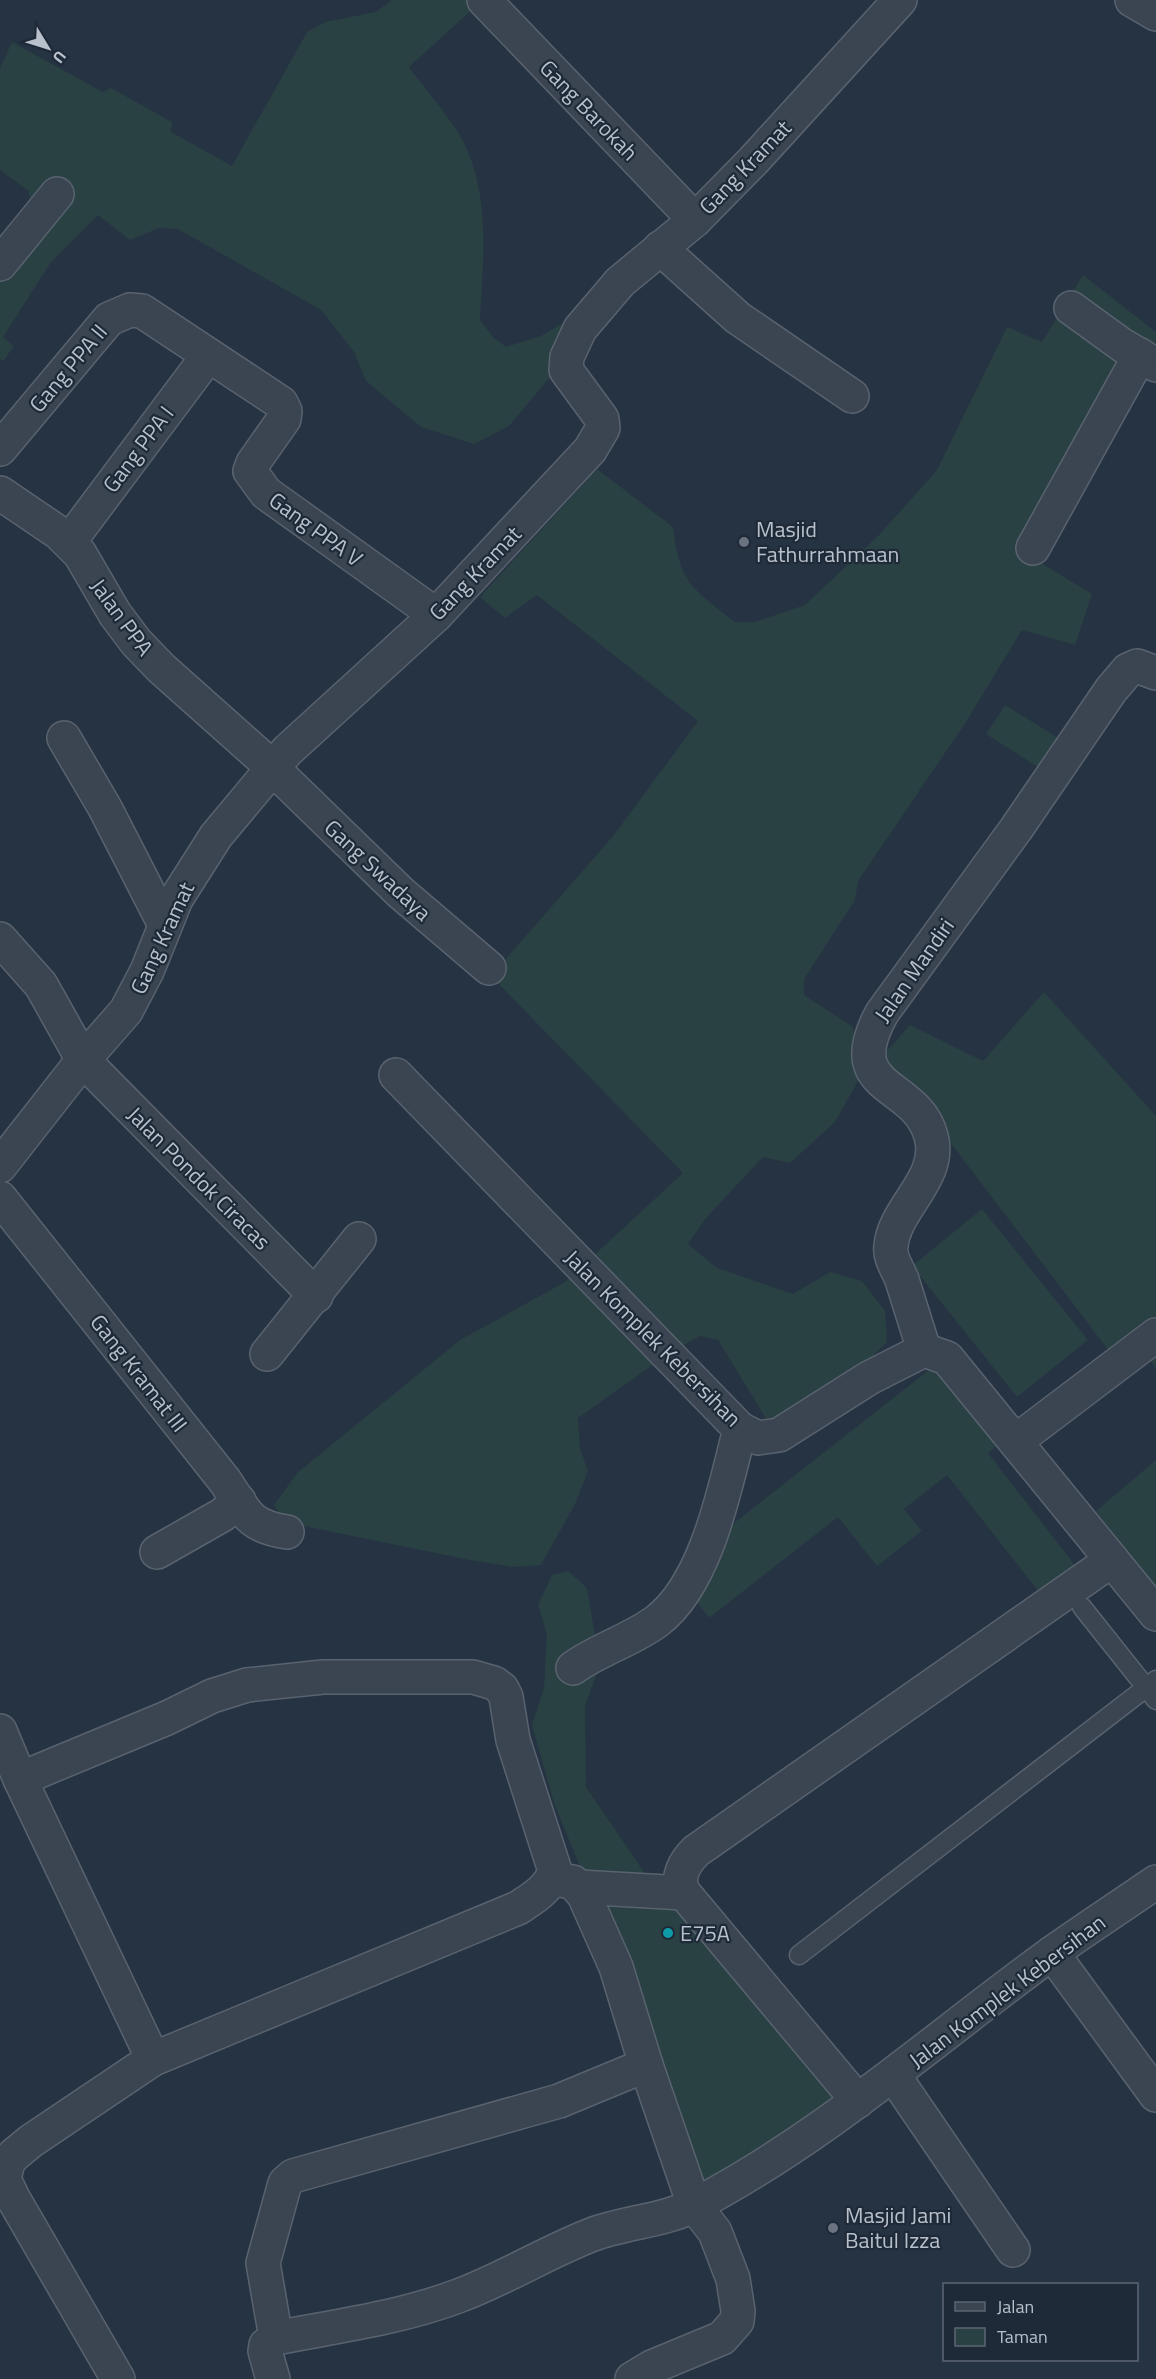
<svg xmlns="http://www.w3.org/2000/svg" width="1156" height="2379" viewBox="0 0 1156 2379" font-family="'Titillium Web',sans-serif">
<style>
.green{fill:#294143}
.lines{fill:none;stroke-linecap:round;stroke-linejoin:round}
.service-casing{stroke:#59636f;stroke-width:21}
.minor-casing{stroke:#59636f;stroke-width:36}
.tertiary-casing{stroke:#59636f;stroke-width:36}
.service{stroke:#3b4552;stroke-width:18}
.minor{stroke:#3b4552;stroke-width:33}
.tertiary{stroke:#3b4552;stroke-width:33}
.worship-dot{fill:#6b7280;stroke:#1f2a38;stroke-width:2}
.culture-dot{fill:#0f9aa8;stroke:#1f2a38;stroke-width:2}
.labels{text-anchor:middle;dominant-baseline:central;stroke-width:4.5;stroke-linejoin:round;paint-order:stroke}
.street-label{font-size:22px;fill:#b8c0cc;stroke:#1f2a38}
.poi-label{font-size:22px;fill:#b8c0cc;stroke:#1f2a38;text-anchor:start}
</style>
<rect width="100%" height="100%" fill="#263343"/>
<g class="green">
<path d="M 392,0 L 473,0 L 477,5 L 409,67 C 425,89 445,111 459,134 C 492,190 483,258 480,320 L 494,338 L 506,347 L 541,336 L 576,315 L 588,332 L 509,426 L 474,444 L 421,427 L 366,381 L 354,352 L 321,310 L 178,229 L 159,228 L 130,240 L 98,215 L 51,262 L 3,337 L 14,346 L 3,361 L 0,359 L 0,275 L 32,231 L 29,191 L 0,170 L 0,68 L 12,42 L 103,92 L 111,88 L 172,122 L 171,132 L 232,166 L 307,32 L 325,22 L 376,12 Z"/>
<path d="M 1083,275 L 1156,332 L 1156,341 L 1065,500 L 1038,561 L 1092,594 L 1075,645 L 1022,630 L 964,725 L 858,881 L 855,900 L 804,979 L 804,995 L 853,1027 L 858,1081 L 835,1122 L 790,1163 L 763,1157 L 706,1218 L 688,1244 L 717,1268 L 793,1294 L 830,1272 L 862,1281 L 885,1311 L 887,1342 L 831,1397 L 773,1430 L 718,1340 L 700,1336 L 665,1356 L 578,1418 L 580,1449 L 588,1471 L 575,1504 L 541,1565 L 513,1567 L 470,1560 L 284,1522 L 274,1505 L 297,1473 L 460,1340 L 565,1282 L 683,1173 L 491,976 L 614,835 L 698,721 L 537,595 L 505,618 L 480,597 L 597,469 L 673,527 C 680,584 692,588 735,622 L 755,622 L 805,605 L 879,535 L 937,470 L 1007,327 L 1042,342 Z"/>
<path d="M 1005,705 L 1060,739 L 1041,769 L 986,734 Z"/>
<path d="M 1044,992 L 1156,1116 L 1156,1369 L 1134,1337 L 1109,1351 L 953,1146 L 879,1060 L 910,1025 L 983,1061 Z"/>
<path d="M 982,1209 L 1088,1340 L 1017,1397 L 912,1266 Z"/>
<path d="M 943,1359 L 1005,1439 L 988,1453 L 1078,1569 L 1043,1597 L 947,1475 L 904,1509 L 922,1531 L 877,1566 L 838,1517 L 709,1618 L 673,1571 Z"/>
<path d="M 1156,1460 L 1156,1590 L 1096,1511 Z"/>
<path d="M 568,1571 L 587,1588 L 600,1665 L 585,1706 L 586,1787 L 659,1894 L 694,1914 L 797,2042 L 837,2102 L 703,2193 L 636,2004 L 554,1803 L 532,1725 L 544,1688 L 547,1634 L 538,1605 L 552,1575 Z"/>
</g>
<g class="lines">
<g class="service-casing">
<g id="service">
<path d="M 1082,1607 L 1156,1700"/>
<path d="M 799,1955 L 1156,1680"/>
</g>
</g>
<g class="minor-casing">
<g id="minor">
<path d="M 484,0 L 695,220"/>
<path d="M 660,248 L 738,318 L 852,396"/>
<path d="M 0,264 L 57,194"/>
<path d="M 1071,308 L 1122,345 L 1156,365"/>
<path d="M 0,449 L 109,319 L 130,310 L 142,311 L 281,403 L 285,411 L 284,419 L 253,463 L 250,471 L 266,493 L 436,615"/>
<path d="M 0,493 L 59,533 L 80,554 L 115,614 L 136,642 L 161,668 L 262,758 L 401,893 L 489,968"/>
<path d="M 69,542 L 208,356"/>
<path d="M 1033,548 L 1140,355"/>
<path d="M 64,738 L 105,808 L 164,923"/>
<path d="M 0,939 L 41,985 L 83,1060 L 316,1296"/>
<path d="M 396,1075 L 740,1429 L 758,1438 L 779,1435 L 869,1378 L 924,1350 L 947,1358 L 1156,1614"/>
<path d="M 0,1166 L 83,1060 L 126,1011 L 147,971 L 176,899 L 216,836 L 287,751 L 436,615 L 590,450 L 603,428 L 602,419 L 566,370 L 567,357 L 580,329 L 620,282 L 695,220 L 754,160 L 900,0"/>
<path d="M 0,1198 L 225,1481 C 246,1512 247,1526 287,1532"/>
<path d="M 924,1350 C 917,1327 909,1303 902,1280 C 898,1269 889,1258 891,1246 C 894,1208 943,1178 931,1136 C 916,1080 838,1093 882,1013 L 1016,829 L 1111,690 L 1128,670 L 1137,666 L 1156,673"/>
<path d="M 267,1354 L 359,1239"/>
<path d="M 1016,1441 L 1156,1335"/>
<path d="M 157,1552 L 222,1515 L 239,1501"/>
<path d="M 573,1668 C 599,1649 632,1640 657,1621 C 707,1583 725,1487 740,1429"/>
<path d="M 0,1731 L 20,1779 L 153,2059"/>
<path d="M 20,1779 L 167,1718 L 212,1696 L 247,1685 L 323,1677 L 473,1677 L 494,1683 L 502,1689 L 506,1697 L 513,1740 L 555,1871 C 549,1889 533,1898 518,1908 L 153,2059 L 31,2141 L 14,2155 L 8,2162 L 4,2179 L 13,2198 L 118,2379"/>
<path d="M 552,1879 L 573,1882 L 584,1895 L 616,1967 L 646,2065"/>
<path d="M 579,1887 L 684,1893"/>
<path d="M 1052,1953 L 1156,2095"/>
<path d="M 894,2076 L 1013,2250"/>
<path d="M 858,2101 L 684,1893 C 675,1878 685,1862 696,1851 L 1112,1560"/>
<path d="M 276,2338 L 263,2263 L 285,2183 L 293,2176 L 559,2101 L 646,2065 L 694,2205 L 715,2232 L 733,2279 L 738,2311 L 737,2321 L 722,2338 L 652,2367 L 632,2379"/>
<path d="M 273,2379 L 265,2351 L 266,2345 L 276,2338 C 337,2326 400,2318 458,2296 C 504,2279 545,2253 591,2235 C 625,2222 665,2221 697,2204 C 826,2136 935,2038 1052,1953 C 1086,1929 1121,1906 1156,1882"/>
</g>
</g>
<g class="tertiary-casing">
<path id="tertiary" d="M 1132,0 L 1156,14"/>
</g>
<use href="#service" class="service"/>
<use href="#minor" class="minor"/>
<use href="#tertiary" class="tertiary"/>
</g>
<g class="worship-dot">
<circle cx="744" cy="542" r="6"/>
<circle cx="833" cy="2228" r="6"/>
</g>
<circle class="culture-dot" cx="668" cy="1933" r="6"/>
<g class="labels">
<g class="street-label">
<text transform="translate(589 110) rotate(46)">Gang Barokah</text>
<text transform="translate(745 167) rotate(-46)">Gang Kramat</text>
<text transform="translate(68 368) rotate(-50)">Gang PPA II</text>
<text transform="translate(138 449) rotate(-53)">Gang PPA I</text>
<text transform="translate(316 529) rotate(36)">Gang PPA V</text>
<text transform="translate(475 573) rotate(-46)">Gang Kramat</text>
<text transform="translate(122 617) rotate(54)">Jalan PPA</text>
<text transform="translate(378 870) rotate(43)">Gang Swadaya</text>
<text transform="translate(162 938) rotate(-65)">Gang Kramat</text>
<text transform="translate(914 970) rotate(-55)">Jalan Mandiri</text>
<text transform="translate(199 1178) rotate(45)">Jalan Pondok Ciracas</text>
<text transform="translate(653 1338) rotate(45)">Jalan Komplek Kebersihan</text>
<text transform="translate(139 1373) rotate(52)">Gang Kramat III</text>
<text transform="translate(1007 1991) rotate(-37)">Jalan Komplek Kebersihan</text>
</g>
<g class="poi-label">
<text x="756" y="529">Masjid<tspan x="756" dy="25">Fathurrahmaan</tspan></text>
<text x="680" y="1933">E75A</text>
<text x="845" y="2215">Masjid Jami<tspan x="845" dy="25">Baitul Izza</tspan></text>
</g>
</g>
<rect x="943" y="2283" width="195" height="78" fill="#1f2a38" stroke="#5c6673" stroke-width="1.5"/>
<rect x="955" y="2302" width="30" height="9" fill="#3b4552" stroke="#5c6673" stroke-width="1.5"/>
<text x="997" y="2313" font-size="18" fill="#b8c0cc">Jalan</text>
<rect x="955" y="2328" width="30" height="18" fill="#294143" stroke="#5c6673" stroke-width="1.5"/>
<text x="997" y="2343" font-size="18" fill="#b8c0cc">Taman</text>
<g transform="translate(48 48) rotate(128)" stroke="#1f2a38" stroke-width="4.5" paint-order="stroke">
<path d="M0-4.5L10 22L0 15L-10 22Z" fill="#b8c0cc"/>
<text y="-9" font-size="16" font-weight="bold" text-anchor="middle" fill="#b8c0cc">U</text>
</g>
</svg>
